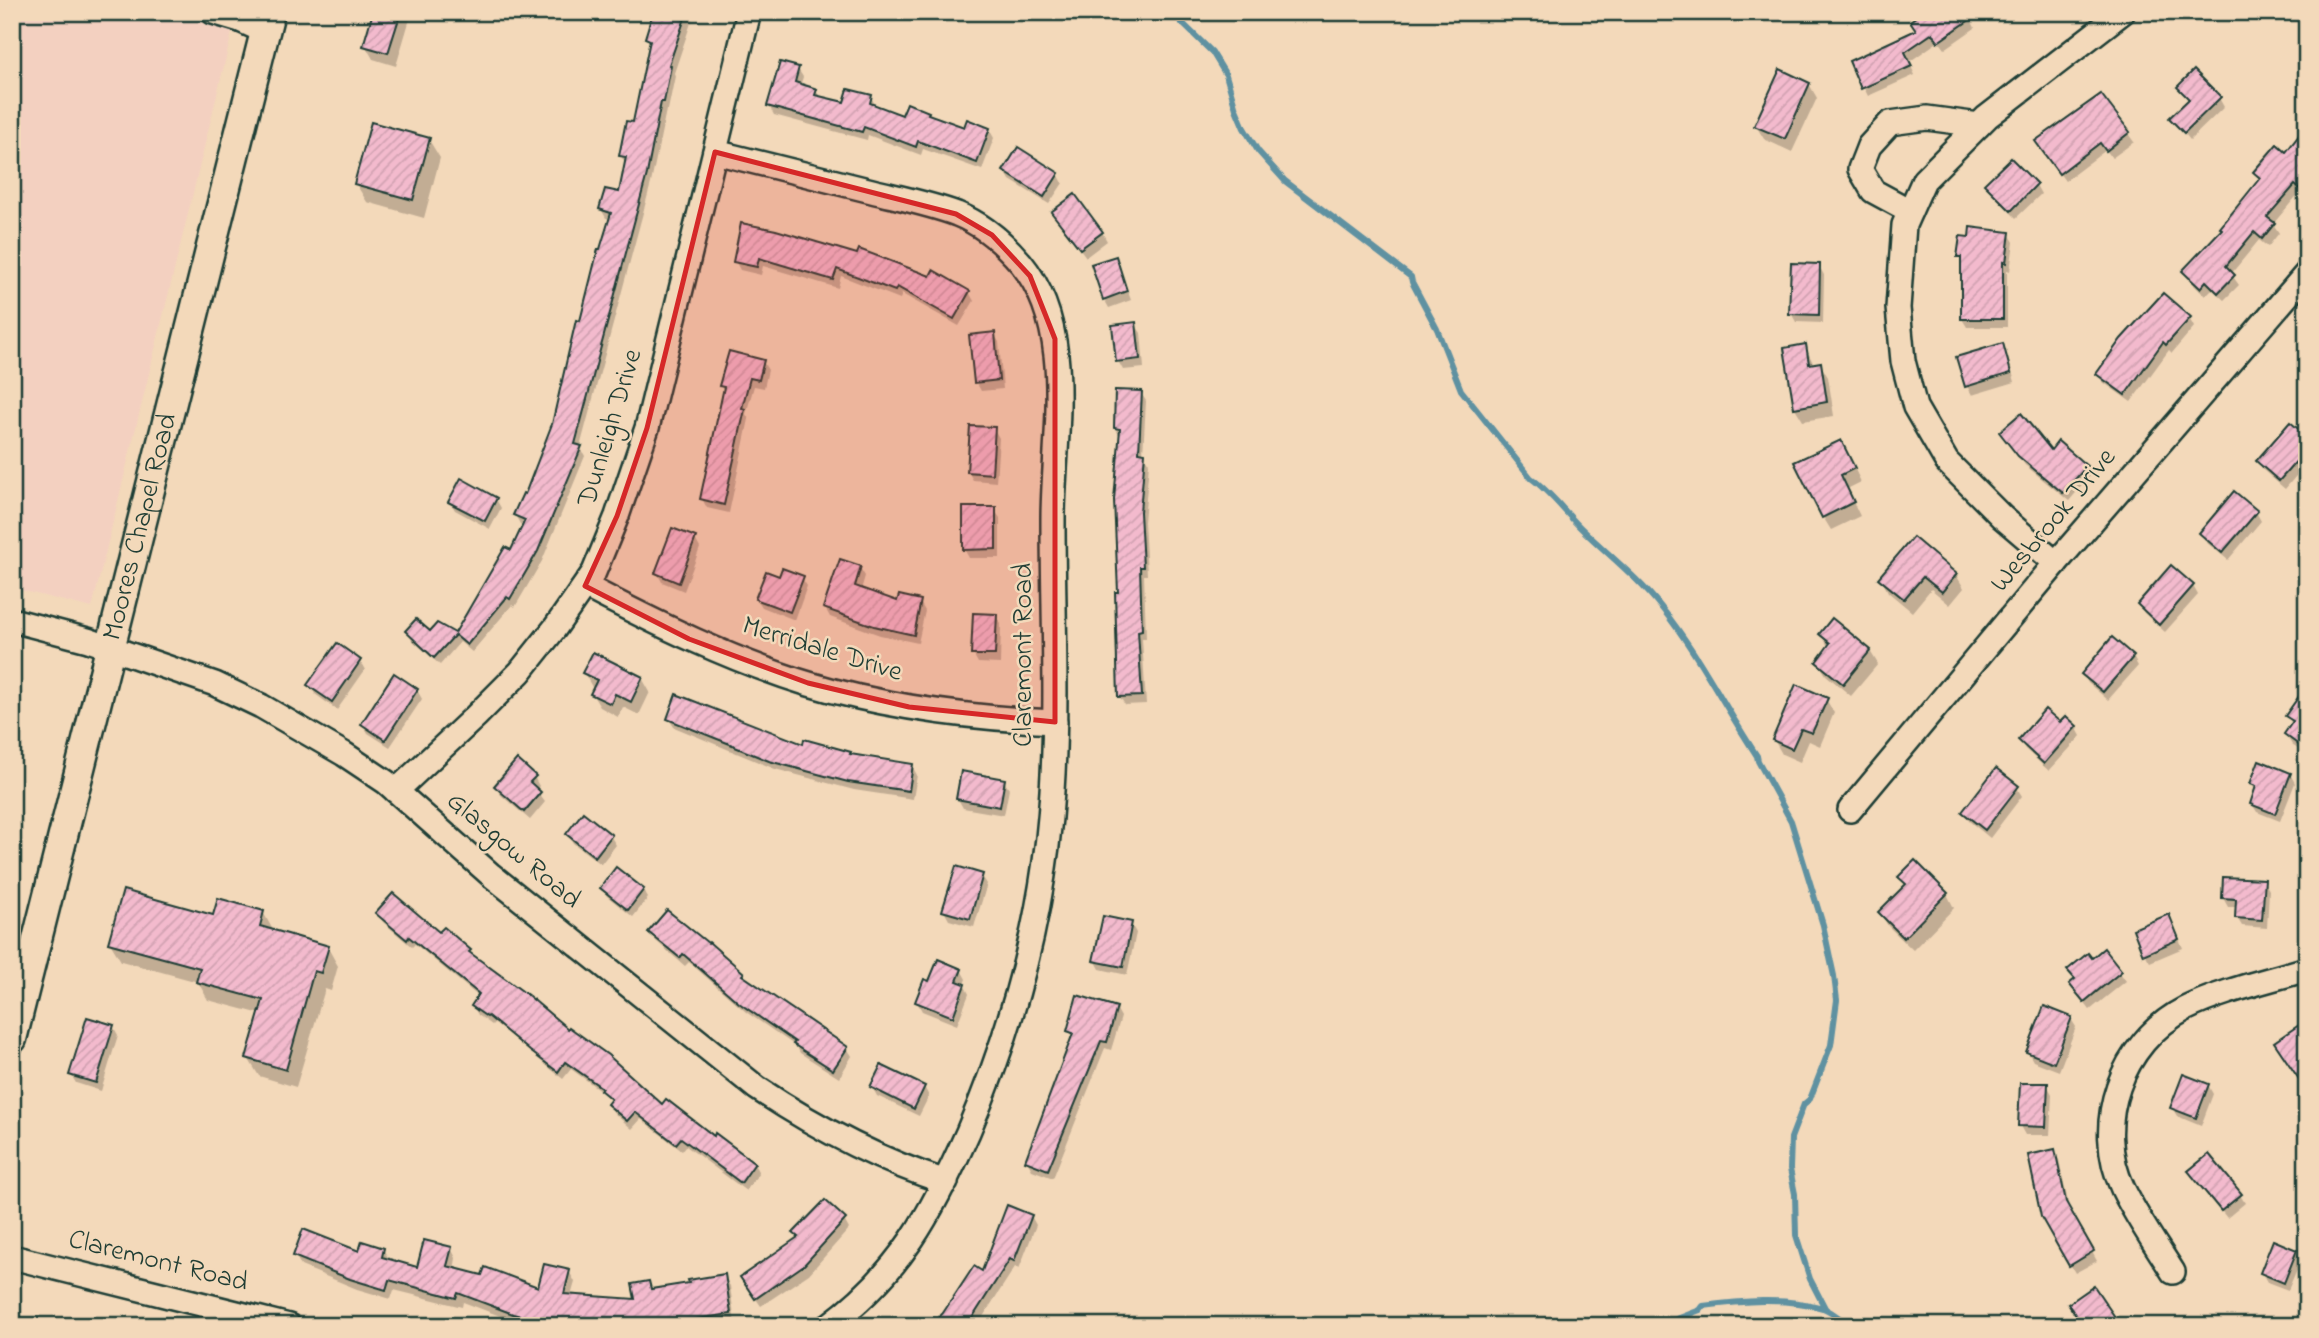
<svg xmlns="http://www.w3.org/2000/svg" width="2319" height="1338" viewBox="0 0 2319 1338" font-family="'Indie Flower',sans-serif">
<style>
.built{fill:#f3d0c0}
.shadow{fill:#0003}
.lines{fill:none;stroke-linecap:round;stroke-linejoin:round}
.stream{stroke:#5e91a1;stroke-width:6}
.building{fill:url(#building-hatch);stroke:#1f3d34;stroke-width:2}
.minor-casing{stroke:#1f3d34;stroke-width:28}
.major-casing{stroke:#1f3d34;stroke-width:33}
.minor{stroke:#f3d9ba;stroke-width:23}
.major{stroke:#f3d9ba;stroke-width:28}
.marked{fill:#d62828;fill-opacity:0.2;stroke:#d62828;stroke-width:5;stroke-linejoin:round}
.labels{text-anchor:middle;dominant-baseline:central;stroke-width:5;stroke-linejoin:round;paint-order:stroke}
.street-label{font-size:28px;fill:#1f3d34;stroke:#f3d9ba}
</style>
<defs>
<pattern id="building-hatch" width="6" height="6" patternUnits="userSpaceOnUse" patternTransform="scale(1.75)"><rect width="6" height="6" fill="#f3bacd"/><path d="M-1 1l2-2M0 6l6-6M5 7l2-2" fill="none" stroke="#d0a1b1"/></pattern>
</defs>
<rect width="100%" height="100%" fill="#f3d9ba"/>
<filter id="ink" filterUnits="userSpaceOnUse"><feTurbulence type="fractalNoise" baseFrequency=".0143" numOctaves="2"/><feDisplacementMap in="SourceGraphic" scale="14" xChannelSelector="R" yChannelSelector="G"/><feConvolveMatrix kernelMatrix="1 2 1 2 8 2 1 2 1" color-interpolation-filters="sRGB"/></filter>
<g filter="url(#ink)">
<path class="built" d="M 12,12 L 237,12 L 92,608 L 12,588 Z"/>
<g class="shadow">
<path d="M 363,12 L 412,12 L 396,66 L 373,59 L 365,45 L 374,15 Z"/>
<path d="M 655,12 L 690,12 L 693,17 L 674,73 L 675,76 L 668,110 L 666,110 L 651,183 L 580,447 L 585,456 L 542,561 L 515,607 L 512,605 L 472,652 L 460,642 L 440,665 L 412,640 L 407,632 L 430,634 L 438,625 L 456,635 L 512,553 L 524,526 L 520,524 L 515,515 L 526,497 L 554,425 L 610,219 L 606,218 L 601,209 L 620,195 L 626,165 L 621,156 L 635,124 L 650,45 L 647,38 Z"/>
<path d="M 2292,12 L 2307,12 L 2307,18 L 2298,23 Z"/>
<path d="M 1971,19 L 1975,28 L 1945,49 L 1939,41 L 1909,62 L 1915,75 L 1868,96 L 1851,62 Z"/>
<path d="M 798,69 L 803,77 L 800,86 L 816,90 L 820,98 L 846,104 L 871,97 L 876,106 L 903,117 L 928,113 L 931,117 L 965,129 L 989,129 L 994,138 L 982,170 L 923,149 L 921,155 L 868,135 L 867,140 L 774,115 L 769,106 Z"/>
<path d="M 1809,84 L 1817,98 L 1792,152 L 1764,139 L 1756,126 Z"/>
<path d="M 2179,87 L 2219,98 L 2224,107 L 2190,140 L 2172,118 L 2189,101 Z"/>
<path d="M 2101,96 L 2134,142 L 2112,158 L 2106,150 L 2065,181 L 2042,150 Z"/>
<path d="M 2307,128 L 2307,198 L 2300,192 L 2273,224 L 2279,233 L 2268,247 L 2259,240 L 2231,274 L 2239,285 L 2224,300 L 2212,289 L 2205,296 L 2189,280 L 2184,271 L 2223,230 L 2260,181 L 2255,172 L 2286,154 Z"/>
<path d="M 429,140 L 440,158 L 424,218 L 367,202 L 356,184 Z"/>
<path d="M 2011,161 L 2036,185 L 2041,194 L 2016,218 L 1992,193 L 1987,185 Z"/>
<path d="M 1005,171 L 1058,174 L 1063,183 L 1049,204 L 1010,180 Z"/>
<path d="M 1059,221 L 1102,232 L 1107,241 L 1086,257 Z"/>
<path d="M 742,225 L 969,292 L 974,301 L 959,326 L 902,294 L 900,299 L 841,276 L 838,288 L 763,266 L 761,275 L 740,270 L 735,261 Z"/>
<path d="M 2009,234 L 2014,242 L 2010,271 L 2007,270 L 2007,327 L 1967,327 L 1962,319 L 1962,261 L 1959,256 Z"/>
<path d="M 1115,258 L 1131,300 L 1109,308 L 1104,299 Z"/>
<path d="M 1819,266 L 1824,275 L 1823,323 L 1796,322 L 1791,313 Z"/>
<path d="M 2189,318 L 2194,327 L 2172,353 L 2169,350 L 2131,402 L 2103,382 L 2098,374 Z"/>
<path d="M 1135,324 L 1141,333 L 1144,368 L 1123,370 L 1118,361 Z"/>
<path d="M 994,334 L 999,342 L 1003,389 L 981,391 L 976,382 Z"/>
<path d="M 2002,345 L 2007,354 L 2015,382 L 1972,395 L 1967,386 Z"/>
<path d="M 1805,346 L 1814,365 L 1820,364 L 1828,377 L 1834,416 L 1803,421 L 1795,408 Z"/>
<path d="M 763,362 L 768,370 L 764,388 L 754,386 L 746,414 L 749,419 L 729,513 L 707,508 L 702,499 L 725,392 L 721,386 Z"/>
<path d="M 1141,393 L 1146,401 L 1143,454 L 1149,463 L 1144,522 L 1147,575 L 1144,575 L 1146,639 L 1142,639 L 1146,704 L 1125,705 L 1120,697 L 1121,438 L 1115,428 Z"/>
<path d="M 994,429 L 999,438 L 996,482 L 973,480 L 968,472 Z"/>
<path d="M 2001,432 L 2085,467 L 2090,476 L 2069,501 L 2025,465 Z"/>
<path d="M 2307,439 L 2307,463 L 2285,489 L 2263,470 L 2258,461 Z"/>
<path d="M 1848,455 L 1861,482 L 1847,489 L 1860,516 L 1831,530 L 1823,517 Z"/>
<path d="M 496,499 L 501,508 L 490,529 L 455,510 L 450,502 Z"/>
<path d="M 994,509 L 1000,518 L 1000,558 L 969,558 L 964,549 Z"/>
<path d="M 2256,512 L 2261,521 L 2228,560 L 2206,542 L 2201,533 Z"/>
<path d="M 695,539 L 700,548 L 684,591 L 662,582 L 657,573 Z"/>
<path d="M 860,568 L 865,576 L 861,590 L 899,603 L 920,602 L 925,611 L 918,643 L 880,635 L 830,617 L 825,608 Z"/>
<path d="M 1956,575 L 1964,588 L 1950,605 L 1931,589 L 1912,612 L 1888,592 L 1881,578 Z"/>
<path d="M 802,578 L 807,586 L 795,620 L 762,607 L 757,599 Z"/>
<path d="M 2193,586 L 2198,595 L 2165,632 L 2144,613 L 2139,605 Z"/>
<path d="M 996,615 L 1001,624 L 1000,664 L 978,663 L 973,654 Z"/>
<path d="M 1821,634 L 1870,651 L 1878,664 L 1851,696 L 1826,675 L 1818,662 L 1829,648 Z"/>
<path d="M 2133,657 L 2138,666 L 2108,700 L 2088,683 L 2083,674 Z"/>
<path d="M 360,661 L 365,670 L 337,710 L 315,694 L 310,685 Z"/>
<path d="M 12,669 L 20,683 L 12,714 Z"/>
<path d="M 584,673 L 642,678 L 650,692 L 639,715 L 623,707 L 618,717 L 600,707 L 592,694 L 595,688 L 592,687 Z"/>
<path d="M 417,690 L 422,699 L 390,747 L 368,733 L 363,724 Z"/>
<path d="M 1826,699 L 1834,713 L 1820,746 L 1809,741 L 1800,762 L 1782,754 L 1774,740 Z"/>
<path d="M 2307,701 L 2307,755 L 2292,745 L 2286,735 L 2293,725 L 2287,716 Z"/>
<path d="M 2066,718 L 2076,727 L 2081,736 L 2049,771 L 2025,749 L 2020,740 L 2060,725 Z"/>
<path d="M 669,719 L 851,756 L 912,766 L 917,775 L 913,799 L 854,790 L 775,769 L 674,727 Z"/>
<path d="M 2290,774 L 2295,783 L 2280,821 L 2257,812 L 2252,804 L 2256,792 L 2252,784 Z"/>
<path d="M 534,777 L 539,786 L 536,790 L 545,802 L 530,820 L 501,795 L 496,787 Z"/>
<path d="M 1004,781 L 1009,789 L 1004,815 L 963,808 L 958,799 Z"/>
<path d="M 2017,788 L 2022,796 L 1990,838 L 1969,821 L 1964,812 Z"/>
<path d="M 568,834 L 611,837 L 616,845 L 601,864 L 573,843 Z"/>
<path d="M 982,876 L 987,884 L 974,927 L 949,920 L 944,911 Z"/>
<path d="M 1901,877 L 1947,894 L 1954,908 L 1913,950 L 1888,926 L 1880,912 L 1906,886 Z"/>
<path d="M 2264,881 L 2269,890 L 2267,928 L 2242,926 L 2237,918 L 2237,907 L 2228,907 L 2223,898 Z"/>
<path d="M 602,888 L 643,890 L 648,898 L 633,917 L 607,896 Z"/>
<path d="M 263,912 L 273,930 L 328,948 L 338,966 L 331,991 L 325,989 L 296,1087 L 259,1076 L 248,1058 L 261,1014 L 208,1000 L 198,982 L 121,961 L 110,943 L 214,917 Z"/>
<path d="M 378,913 L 440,935 L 469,951 L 473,956 L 662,1106 L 754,1164 L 759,1173 L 746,1191 L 686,1146 L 682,1151 L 641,1119 L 632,1129 L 614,1113 L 609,1104 L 611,1102 L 604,1093 L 571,1069 L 563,1079 L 494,1023 L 492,1025 L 478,1015 L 473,1006 L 479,997 L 415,944 L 412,947 L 383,922 Z"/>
<path d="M 1131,924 L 1136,933 L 1127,975 L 1100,969 L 1095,960 Z"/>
<path d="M 2173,925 L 2183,948 L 2150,962 L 2145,954 Z"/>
<path d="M 651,933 L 742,974 L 746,981 L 847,1048 L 852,1056 L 839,1078 L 800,1053 L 797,1047 L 746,1012 L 689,962 L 685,966 L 656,941 Z"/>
<path d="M 2104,951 L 2126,981 L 2090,1010 L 2071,985 L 2092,961 Z"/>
<path d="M 961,970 L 966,979 L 964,984 L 969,994 L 957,1025 L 922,1011 L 917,1002 L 930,983 Z"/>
<path d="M 1116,1008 L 1121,1017 L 1111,1050 L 1105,1048 L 1053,1178 L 1032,1170 L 1027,1161 L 1073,1037 L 1069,1031 Z"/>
<path d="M 2071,1019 L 2076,1027 L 2059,1071 L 2033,1061 L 2028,1052 Z"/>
<path d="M 113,1026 L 118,1035 L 101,1091 L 76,1083 L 71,1075 Z"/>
<path d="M 2047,1085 L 2052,1094 L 2050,1135 L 2025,1135 L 2020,1126 Z"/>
<path d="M 2208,1085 L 2213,1094 L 2201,1126 L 2177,1116 L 2172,1108 Z"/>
<path d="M 872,1087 L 924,1087 L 929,1096 L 919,1116 L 877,1096 Z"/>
<path d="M 2054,1151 L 2059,1160 L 2070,1212 L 2097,1261 L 2075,1273 L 2043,1216 Z"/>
<path d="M 2196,1180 L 2240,1195 L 2245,1203 L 2227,1218 Z"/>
<path d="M 1031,1216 L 1036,1225 L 1019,1269 L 1015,1267 L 977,1326 L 933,1326 L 983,1273 Z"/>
<path d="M 844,1220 L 849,1229 L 809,1274 L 761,1306 L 747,1286 L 798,1239 L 795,1234 Z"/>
<path d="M 451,1248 L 456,1258 L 454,1270 L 540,1289 L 569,1271 L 575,1282 L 571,1296 L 637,1301 L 648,1283 L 653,1291 L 691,1285 L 724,1276 L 730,1286 L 735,1324 L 723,1326 L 527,1326 L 463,1302 L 462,1307 L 394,1290 L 391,1299 L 357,1289 L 301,1266 L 295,1255 L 360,1253 L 383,1249 L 389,1259 L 418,1269 Z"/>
<path d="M 2296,1251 L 2301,1260 L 2288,1290 L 2267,1282 L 2262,1273 Z"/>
<path d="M 2247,1319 L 2253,1326 L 2239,1326 Z"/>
</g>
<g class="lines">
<g class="stream">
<path d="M 1171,12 L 1212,52 L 1226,75 L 1236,109 L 1244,128 L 1258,151 L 1285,181 L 1411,277 L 1412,282 L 1437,329 L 1461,390 L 1531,478 C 1552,493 1566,514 1584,531 C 1610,556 1639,579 1661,607 C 1698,653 1724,706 1757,756 L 1758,761 L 1791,821 L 1823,925 L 1834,976 L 1837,1000 L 1831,1045 L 1810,1099 L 1804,1104 L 1791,1138 L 1790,1169 L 1795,1194 L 1796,1235 L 1810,1279 L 1825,1308"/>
<path d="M 1659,1326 L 1700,1310 L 1703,1306 C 1740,1301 1785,1297 1823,1308 C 1832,1311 1842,1320 1850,1326"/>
</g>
</g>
<g class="building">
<path d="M 373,12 L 401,12 L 388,53 L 363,46 Z"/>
<path d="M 653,12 L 687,12 L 669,65 L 671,66 L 664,102 L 661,102 L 647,174 L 575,444 L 582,446 L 538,551 L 510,599 L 507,597 L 467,645 L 455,635 L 434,658 L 405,631 L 416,619 L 430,631 L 437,623 L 455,633 L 505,547 L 511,550 L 525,520 L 513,515 L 523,493 L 525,494 L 552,424 L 576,320 L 580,321 L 598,249 L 600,249 L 611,213 L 599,209 L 605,189 L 619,192 L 626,157 L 619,156 L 626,121 L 633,122 L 650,40 L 645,38 Z"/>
<path d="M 1923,12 L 1981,12 L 1938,42 L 1933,33 L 1905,52 L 1912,66 L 1861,89 L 1849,61 L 1916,30 L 1910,21 Z"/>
<path d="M 780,62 L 799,67 L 795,82 L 817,89 L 815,95 L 844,102 L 848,89 L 872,95 L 870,103 L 902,115 L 907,103 L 929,112 L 928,114 L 964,127 L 967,119 L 990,128 L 977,163 L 918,141 L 916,147 L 864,127 L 862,132 L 767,106 Z"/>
<path d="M 1780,69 L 1810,83 L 1785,139 L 1754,126 Z"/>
<path d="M 2194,70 L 2221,97 L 2184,133 L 2169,118 L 2189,99 L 2177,87 Z"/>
<path d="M 2101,94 L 2130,132 L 2106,151 L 2100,143 L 2059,174 L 2035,141 Z"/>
<path d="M 371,122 L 430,138 L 413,200 L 354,184 Z"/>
<path d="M 2307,125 L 2307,195 L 2295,185 L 2267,217 L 2275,223 L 2262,239 L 2254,232 L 2226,266 L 2235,275 L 2218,293 L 2206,281 L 2200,288 L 2182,271 L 2222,229 L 2220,228 L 2260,178 L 2253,172 L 2277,144 L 2286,152 Z"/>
<path d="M 1018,147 L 1059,173 L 1044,197 L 1003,171 Z"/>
<path d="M 2011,158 L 2037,184 L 2011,211 L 1984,184 Z"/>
<path d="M 1075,194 L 1103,232 L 1080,249 L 1051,212 Z"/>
<path d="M 741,223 L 776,230 L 857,254 L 859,249 L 930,276 L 933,270 L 970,291 L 954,319 L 897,287 L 895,291 L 837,269 L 833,280 L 759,258 L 757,267 L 733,262 Z"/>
<path d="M 1970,227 L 2010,232 L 2006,263 L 2003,262 L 2003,319 L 1961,319 L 1961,257 L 1957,257 L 1960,236 L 1969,237 Z"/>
<path d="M 1116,256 L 1127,291 L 1103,300 L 1091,264 Z"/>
<path d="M 1791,263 L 1820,264 L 1819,315 L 1789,314 Z"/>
<path d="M 2163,293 L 2191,317 L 2166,345 L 2163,342 L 2125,395 L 2096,374 L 2121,339 Z"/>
<path d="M 1136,322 L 1140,359 L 1116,362 L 1112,325 Z"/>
<path d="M 995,332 L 999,380 L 974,383 L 969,335 Z"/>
<path d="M 2003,343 L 2011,373 L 1965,387 L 1956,357 Z"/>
<path d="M 1806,344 L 1809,364 L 1821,362 L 1827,402 L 1794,408 L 1784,348 Z"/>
<path d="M 729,351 L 764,360 L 759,380 L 750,378 L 742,408 L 745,409 L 724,505 L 700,499 L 724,387 L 719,386 Z"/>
<path d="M 1115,390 L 1142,391 L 1139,452 L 1145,453 L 1140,512 L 1143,567 L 1140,567 L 1142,630 L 1138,631 L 1142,696 L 1118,697 L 1115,592 L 1118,592 L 1114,500 L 1120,429 L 1114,428 Z"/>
<path d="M 2021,413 L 2051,450 L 2058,441 L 2087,466 L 2063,493 L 2018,456 L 1999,432 Z"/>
<path d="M 2290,422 L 2307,436 L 2307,449 L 2279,481 L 2256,461 Z"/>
<path d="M 970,426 L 995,427 L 992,474 L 967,472 Z"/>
<path d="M 1841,440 L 1855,468 L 1841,475 L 1854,502 L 1822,518 L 1794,462 Z"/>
<path d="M 461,478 L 497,498 L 485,521 L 448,502 Z"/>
<path d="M 2234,491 L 2258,511 L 2222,553 L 2199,533 Z"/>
<path d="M 963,507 L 996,507 L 996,549 L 963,550 Z"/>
<path d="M 672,528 L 696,537 L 679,583 L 655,573 Z"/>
<path d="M 1913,537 L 1957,574 L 1942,592 L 1923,577 L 1904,599 L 1878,578 Z"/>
<path d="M 840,559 L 861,566 L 855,586 L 897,601 L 899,595 L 921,600 L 914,635 L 874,626 L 823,608 Z"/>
<path d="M 2171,565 L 2194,585 L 2159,625 L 2137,604 Z"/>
<path d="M 782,568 L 804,576 L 790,612 L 755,599 L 766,571 L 779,576 Z"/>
<path d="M 973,613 L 997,614 L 995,655 L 971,655 Z"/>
<path d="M 1832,618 L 1871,650 L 1843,684 L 1816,662 L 1830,643 L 1819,634 Z"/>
<path d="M 2112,637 L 2134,656 L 2103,692 L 2081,674 Z"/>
<path d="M 337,643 L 361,660 L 332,702 L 307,685 Z"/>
<path d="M 593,652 L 643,677 L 631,702 L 615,694 L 611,704 L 590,694 L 597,680 L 582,673 Z"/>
<path d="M 394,673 L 418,689 L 385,740 L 361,724 Z"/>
<path d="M 1796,684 L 1828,698 L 1812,733 L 1801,729 L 1792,749 L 1772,740 Z"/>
<path d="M 2307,685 L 2307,751 L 2284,734 L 2293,721 L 2285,716 Z"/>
<path d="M 676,694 L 803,744 L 804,739 L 851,752 L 850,754 L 913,764 L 909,791 L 848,782 L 769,761 L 735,747 L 735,746 L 667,719 Z"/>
<path d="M 2045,709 L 2060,722 L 2066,716 L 2077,726 L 2044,764 L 2018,740 Z"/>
<path d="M 517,759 L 536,776 L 530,782 L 541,792 L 524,812 L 494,786 Z"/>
<path d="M 2259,760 L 2291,773 L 2275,814 L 2250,804 L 2256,786 L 2250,784 Z"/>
<path d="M 1996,768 L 2019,786 L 1985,830 L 1962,812 Z"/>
<path d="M 961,771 L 1005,779 L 1000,807 L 956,799 Z"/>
<path d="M 583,812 L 612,835 L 595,857 L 566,834 Z"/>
<path d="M 1915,860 L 1948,893 L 1904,938 L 1878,912 L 1906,884 L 1898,877 Z"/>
<path d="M 956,866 L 983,874 L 970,919 L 942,911 Z"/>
<path d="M 616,867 L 644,889 L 628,910 L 600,888 Z"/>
<path d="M 2223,877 L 2265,879 L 2262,920 L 2235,918 L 2236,899 L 2222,898 Z"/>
<path d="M 123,890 L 213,915 L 218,898 L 264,911 L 260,926 L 329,946 L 321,973 L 314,971 L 286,1070 L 246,1058 L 263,1000 L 196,982 L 200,968 L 108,943 Z"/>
<path d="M 393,893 L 439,932 L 444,927 L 471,950 L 469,952 L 529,996 L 568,1029 L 569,1027 L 608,1055 L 662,1104 L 666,1099 L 714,1136 L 715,1133 L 755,1163 L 741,1183 L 681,1138 L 676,1144 L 635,1112 L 627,1121 L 607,1104 L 611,1099 L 600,1090 L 602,1088 L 565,1062 L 558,1072 L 530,1051 L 488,1016 L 487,1017 L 471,1006 L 479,994 L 409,937 L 407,940 L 375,913 Z"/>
<path d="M 667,910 L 708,943 L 709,942 L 744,973 L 742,975 L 848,1047 L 833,1070 L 793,1044 L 795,1042 L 739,1003 L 683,954 L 680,958 L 648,932 Z"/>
<path d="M 2169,914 L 2179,939 L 2143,955 L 2133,929 Z"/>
<path d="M 1103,916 L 1132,922 L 1123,967 L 1093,961 Z"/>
<path d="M 2104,948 L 2122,971 L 2084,1002 L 2069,984 L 2075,979 L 2067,970 L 2088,953 L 2092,958 Z"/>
<path d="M 938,959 L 962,969 L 957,981 L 965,984 L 953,1017 L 915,1002 L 924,979 L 929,981 Z"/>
<path d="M 1077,995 L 1117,1007 L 1107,1042 L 1101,1041 L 1048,1170 L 1025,1161 L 1073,1033 L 1067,1031 Z"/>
<path d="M 2044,1006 L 2072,1017 L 2054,1063 L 2026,1052 Z"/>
<path d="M 87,1017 L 114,1025 L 96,1083 L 69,1075 Z"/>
<path d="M 2299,1025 L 2307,1036 L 2307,1091 L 2274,1042 Z"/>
<path d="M 881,1065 L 925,1086 L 914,1109 L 870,1087 Z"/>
<path d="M 2183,1074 L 2209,1084 L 2196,1118 L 2170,1108 Z"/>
<path d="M 2020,1083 L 2048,1083 L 2046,1127 L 2018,1126 Z"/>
<path d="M 2055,1149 L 2066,1202 L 2094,1251 L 2069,1266 L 2041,1217 L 2028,1155 Z"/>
<path d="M 2209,1154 L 2242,1194 L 2221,1211 L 2188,1171 Z"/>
<path d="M 825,1200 L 846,1219 L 804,1265 L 755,1299 L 740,1277 L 798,1237 L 793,1233 Z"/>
<path d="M 1007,1205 L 1032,1215 L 1014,1261 L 1010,1259 L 967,1326 L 931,1326 L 943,1313 L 974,1266 L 982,1271 Z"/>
<path d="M 303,1229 L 359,1251 L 362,1241 L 384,1248 L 382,1257 L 417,1267 L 424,1240 L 452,1247 L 447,1266 L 482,1275 L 485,1267 L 538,1287 L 544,1264 L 570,1270 L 564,1294 L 635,1299 L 632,1284 L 649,1281 L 651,1289 L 689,1283 L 688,1280 L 725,1274 L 731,1314 L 675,1322 L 675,1326 L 561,1326 L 513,1314 L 458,1293 L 456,1298 L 389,1280 L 386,1290 L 350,1279 L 293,1256 Z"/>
<path d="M 2273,1240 L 2297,1250 L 2284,1283 L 2260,1273 Z"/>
<path d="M 2094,1286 L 2121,1326 L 2083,1326 L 2068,1304 Z"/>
</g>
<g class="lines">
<g class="minor-casing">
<g id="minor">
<path d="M 213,12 L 240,20 L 266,32"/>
<path d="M 715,152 C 768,165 820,178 872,191 C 900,198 930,204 957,214 C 982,224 1004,243 1021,263 C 1077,331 1053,438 1053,519 C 1053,610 1058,701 1052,791 C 1045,908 1014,1025 968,1132 C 932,1213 901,1272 828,1326"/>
<path d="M 1910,211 L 1873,191 L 1860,169 L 1869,146 L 1890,123 L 1927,118 L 1979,125"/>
<path d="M 2056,563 L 2002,517 L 1947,462 L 1915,407 L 1903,361 L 1898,308 L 1904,225 L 1924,180 L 1987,117 L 2123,12"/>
<path d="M 585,586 C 657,624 731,660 809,684 C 889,708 972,718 1055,722"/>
<path d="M 12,620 L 88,640 L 215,684 L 261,706 L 344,754 L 386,782 L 491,875 L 757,1088 C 817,1128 877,1160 946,1182"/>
<path d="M 396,791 L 476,716 L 520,672 L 555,628 L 594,572 L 617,516 L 647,428 L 749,12"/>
<path d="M 1850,810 L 2056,563 L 2307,273"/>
<path d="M 12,1257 L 289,1326"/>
<path d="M 2173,1272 C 2156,1245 2137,1218 2123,1189 C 2092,1124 2121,1042 2185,1009 C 2218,992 2270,980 2307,969"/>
</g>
</g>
<g class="major-casing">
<g id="major">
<path id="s1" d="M 12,1039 L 270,12"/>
</g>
</g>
<use href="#minor" class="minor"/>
<use href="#major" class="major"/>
</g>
</g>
<path class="marked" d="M 715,152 L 956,214 L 992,235 L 1030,276 L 1055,339 L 1055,722 L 909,707 L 808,683 L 689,639 L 585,586 L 617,516 L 647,428 Z"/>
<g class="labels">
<g class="street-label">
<text transform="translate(611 428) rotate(-73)">Dunleigh Drive</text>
<text transform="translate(2054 521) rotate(-50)">Wesbrook Drive</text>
<text stroke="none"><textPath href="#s1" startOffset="528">Moores Chapel Road</textPath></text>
<text transform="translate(822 650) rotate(17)">Merridale Drive</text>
<text transform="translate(1024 655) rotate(-90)">Claremont Road</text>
<text transform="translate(513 851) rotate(40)">Glasgow Road</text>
<text transform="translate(158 1262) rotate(14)">Claremont Road</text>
</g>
</g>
<rect width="2319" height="1338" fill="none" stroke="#f3d9ba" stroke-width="42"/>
<rect x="21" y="21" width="2277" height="1296" fill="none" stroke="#1f3d34" stroke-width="2.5" filter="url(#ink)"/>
</svg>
